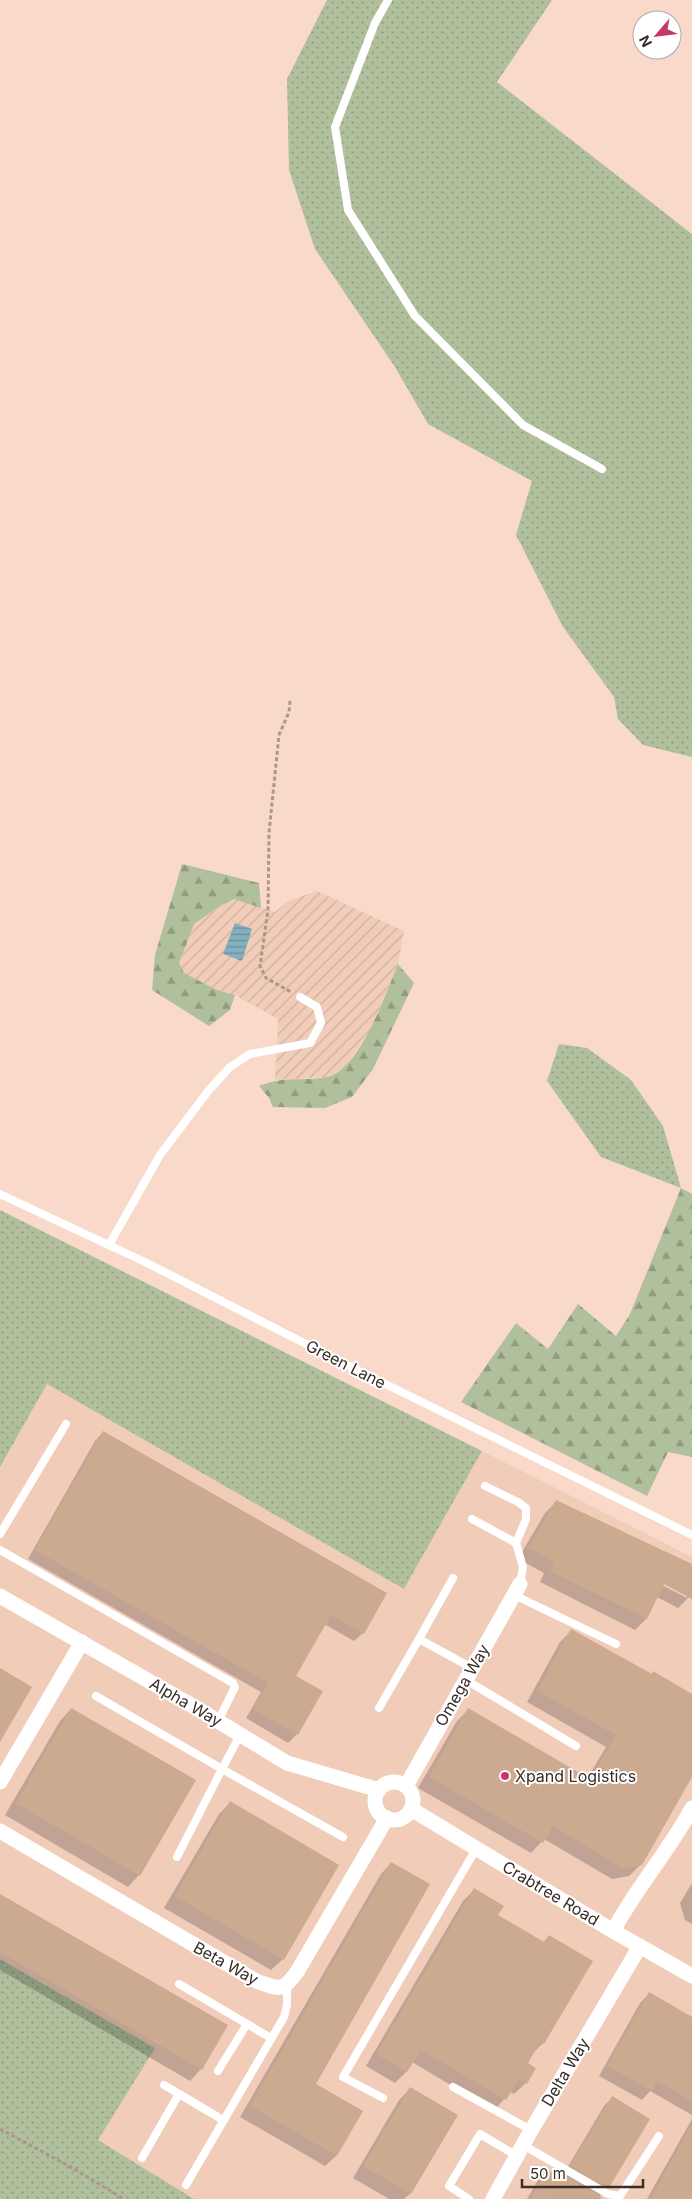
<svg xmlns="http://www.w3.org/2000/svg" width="692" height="2199" viewBox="0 0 692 2199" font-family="Inter,sans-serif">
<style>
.built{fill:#f1ccb9}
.industrial{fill:url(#industrial-furrows)}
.grass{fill:url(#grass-dots)}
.forest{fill:url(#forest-firs)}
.water{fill:url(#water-rules)}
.shadow{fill:#0003;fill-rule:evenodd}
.building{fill:#cbaa90}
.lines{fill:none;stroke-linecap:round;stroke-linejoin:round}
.path{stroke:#ad968b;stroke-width:3;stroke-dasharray:4 2.5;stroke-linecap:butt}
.service{stroke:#fff;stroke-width:8}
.minor{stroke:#fff;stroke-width:15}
.poi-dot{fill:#c4386e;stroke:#fff;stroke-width:2}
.labels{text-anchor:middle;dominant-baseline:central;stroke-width:4;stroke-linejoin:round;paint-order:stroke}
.street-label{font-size:16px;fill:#382d27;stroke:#fff}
.poi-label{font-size:16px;fill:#382d27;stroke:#fff;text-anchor:start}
</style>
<defs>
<pattern id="industrial-furrows" width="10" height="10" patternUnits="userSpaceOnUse" patternTransform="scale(1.25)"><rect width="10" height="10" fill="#f1ccb9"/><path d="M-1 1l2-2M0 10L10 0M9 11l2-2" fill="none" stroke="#cfb09f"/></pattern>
<pattern id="grass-dots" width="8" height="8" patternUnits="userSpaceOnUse" patternTransform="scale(1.25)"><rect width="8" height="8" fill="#b1c09c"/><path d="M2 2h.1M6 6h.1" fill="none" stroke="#919c7f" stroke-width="1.8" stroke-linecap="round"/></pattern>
<pattern id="forest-firs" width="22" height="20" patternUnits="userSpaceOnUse" patternTransform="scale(1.25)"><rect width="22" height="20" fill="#b1c09c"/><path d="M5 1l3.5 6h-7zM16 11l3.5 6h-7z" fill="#919c7f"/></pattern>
<pattern id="water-rules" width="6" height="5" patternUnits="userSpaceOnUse" patternTransform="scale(1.25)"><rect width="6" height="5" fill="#83afbe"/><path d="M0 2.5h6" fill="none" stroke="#6c8f9a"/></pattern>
</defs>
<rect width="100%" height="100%" fill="#f8d9ca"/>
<path class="built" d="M 47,1384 L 404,1589 L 482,1451 L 692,1557 L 692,2199 L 194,2199 L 98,2140 L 154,2048 L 0,1959 L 0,1467 Z"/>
<path class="industrial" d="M 317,891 L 404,931 L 398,964 L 371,1029 L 346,1066 L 328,1077 L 275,1080 L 278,1019 L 235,995 L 217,990 L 183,973 L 179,963 L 194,924 L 220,906 L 234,899 L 275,912 L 288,901 Z"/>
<g class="grass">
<path d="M 327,0 L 552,0 L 497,82 L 692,234 L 692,757 L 643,745 L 618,719 L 614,697 L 563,627 L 516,535 L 532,481 L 428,424 L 395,367 L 315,249 L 289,170 L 287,79 Z"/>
<path d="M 559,1044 L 587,1048 L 631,1080 L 663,1126 L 681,1188 L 601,1157 L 547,1081 Z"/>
<path d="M 0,1210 L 482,1451 L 404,1589 L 47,1384 L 0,1467 Z"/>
<path d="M 0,1959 L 155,2048 L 98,2140 L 194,2199 L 0,2199 Z"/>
</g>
<g class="forest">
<path d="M 182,864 L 259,883 L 261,908 L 234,899 L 220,906 L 194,924 L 179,963 L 184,973 L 217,990 L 235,995 L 230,1010 L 209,1026 L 152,990 L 155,955 Z"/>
<path d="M 398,964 L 414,983 L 373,1069 L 352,1097 L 325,1108 L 273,1107 L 269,1098 L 259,1086 C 286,1075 302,1082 327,1077 C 360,1070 386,993 398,964 Z"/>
<path d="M 681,1188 L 692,1194 L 692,1457 L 668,1452 L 647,1496 L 461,1402 L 516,1323 L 548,1349 L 578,1304 L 616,1336 L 630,1314 Z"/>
</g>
<path class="water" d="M 235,923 L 252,929 L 242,961 L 223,954 Z"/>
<g class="shadow">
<path d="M 103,1432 L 363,1633 L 354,1641 L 324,1624 L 294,1676 L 297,1734 L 288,1743 L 246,1718 L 261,1692 L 28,1559 L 95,1441 Z"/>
<path d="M 556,1502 L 692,1566 L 692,1592 L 689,1597 L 678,1608 L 657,1597 L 646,1619 L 635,1630 L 540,1582 L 544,1573 L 518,1559 L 545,1513 ZM 659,1580 L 687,1596 L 687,1598 L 658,1583 Z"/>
<path d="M 571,1631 L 651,1675 L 692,1695 L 692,1775 L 641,1864 L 629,1876 L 612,1879 L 544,1839 L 531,1853 L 418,1788 L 457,1721 L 468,1710 L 587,1779 L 606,1747 L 527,1702 L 560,1642 Z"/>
<path d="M 71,1709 L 139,1875 L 128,1887 L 5,1815 L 60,1721 Z"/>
<path d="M 230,1803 L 283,1959 L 271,1970 L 164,1908 L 219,1814 Z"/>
<path d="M 391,1863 L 314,2084 L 361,2112 L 336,2156 L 325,2166 L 240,2117 L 381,1874 Z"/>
<path d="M 692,1883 L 692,1924 L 685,1920 L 680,1903 Z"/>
<path d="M 474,1890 L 497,1916 L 543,1943 L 549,1936 L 543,2043 L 532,2054 L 526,2064 L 526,2083 L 514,2094 L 510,2092 L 494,2111 L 412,2062 L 406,2072 L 395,2083 L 366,2066 L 463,1901 Z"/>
<path d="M 0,1895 L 226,2025 L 201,2069 L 190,2081 L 0,1970 Z"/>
<path d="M 649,1994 L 692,2018 L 692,2115 L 650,2091 L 642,2100 L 599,2076 L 640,2003 Z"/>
<path d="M 410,2089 L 456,2116 L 410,2194 L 404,2199 L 389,2199 L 353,2178 L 399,2100 Z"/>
<path d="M 612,2098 L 608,2187 L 599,2197 L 601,2199 L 527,2199 L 538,2180 L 547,2171 L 562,2180 L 566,2176 L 563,2175 L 604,2106 Z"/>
<path d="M 692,2119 L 692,2199 L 647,2199 Z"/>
</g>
<g class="building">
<path d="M 103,1431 L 387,1593 L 364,1634 L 331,1615 L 296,1676 L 323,1691 L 298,1735 L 253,1709 L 268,1683 L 35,1550 Z"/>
<path d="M 556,1500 L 692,1564 L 692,1599 L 664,1584 L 647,1619 L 550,1571 L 554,1562 L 528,1548 Z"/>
<path d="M 571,1629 L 652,1674 L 653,1671 L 692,1694 L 692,1777 L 642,1865 L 624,1869 L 553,1826 L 543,1843 L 429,1777 L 468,1708 L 590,1779 L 616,1735 L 537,1691 Z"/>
<path d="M 0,1668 L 32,1687 L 0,1742 Z"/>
<path d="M 71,1708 L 196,1780 L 140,1876 L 16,1803 Z"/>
<path d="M 230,1801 L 339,1865 L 284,1960 L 175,1896 Z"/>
<path d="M 391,1862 L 430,1884 L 316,2084 L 363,2111 L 337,2156 L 250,2106 Z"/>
<path d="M 474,1888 L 504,1906 L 498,1915 L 544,1942 L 549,1935 L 593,1961 L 544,2044 L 540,2042 L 528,2063 L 536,2068 L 527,2084 L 519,2079 L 506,2100 L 421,2050 L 407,2072 L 376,2054 Z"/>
<path d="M 0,1894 L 228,2025 L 202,2070 L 0,1952 Z"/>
<path d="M 649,1992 L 692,2017 L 692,2101 L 657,2081 L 652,2091 L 607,2066 Z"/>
<path d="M 410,2087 L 458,2115 L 411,2194 L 363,2166 Z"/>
<path d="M 612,2096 L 650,2119 L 609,2188 L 570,2166 Z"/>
<path d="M 692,2124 L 692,2199 L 650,2199 Z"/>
<path d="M 547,2170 L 563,2179 L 565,2175 L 603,2198 L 530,2199 Z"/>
</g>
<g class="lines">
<g class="path">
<path d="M 290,701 L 289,712 L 279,735 L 269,833 L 268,910 L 260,966 L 266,978 L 291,992"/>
<path d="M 0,2129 L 69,2166 L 124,2199"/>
</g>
<g class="service">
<path d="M 388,0 L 375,23 L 335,127 L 348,210 L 415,316 L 523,425 L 602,469"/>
<path d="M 0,1194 L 147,1263 L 365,1374 L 692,1535"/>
<path d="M 109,1245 L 160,1155 L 209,1090 L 230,1067 L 250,1054 L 310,1043 L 321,1023 L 317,1007 L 300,997"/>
<path d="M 485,1486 L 518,1502 L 526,1508 L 526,1519 L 516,1543"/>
<path d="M 472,1519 L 516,1543 L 523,1567 L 520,1584"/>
<path d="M 0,1534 L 66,1424"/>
<path d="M 0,1550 L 233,1683 L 235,1687 L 218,1721"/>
<path d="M 514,1595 L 616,1644"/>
<path d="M 419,1639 L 453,1578"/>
<path d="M 466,1680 L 576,1746"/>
<path d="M 96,1696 L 222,1769 L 177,1857"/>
<path d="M 379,1708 L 419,1639 L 472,1668"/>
<path d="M 240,1735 L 222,1769 L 343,1837"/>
<path d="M 179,1984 L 271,2038"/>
<path d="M 218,2071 L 247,2024"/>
<path d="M 164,2085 L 223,2120"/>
<path d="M 453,2087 L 531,2130"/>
<path d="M 383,2098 L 343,2077 L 476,1849"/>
<path d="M 523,2145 L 608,2194 L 620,2196 L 659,2136"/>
<path d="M 142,2158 L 179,2094"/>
<path d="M 186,2185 L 284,2017 L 287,2005 L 287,1985"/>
<path d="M 469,2199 L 449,2186 L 480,2134 L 517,2156"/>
</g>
<g class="minor">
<path d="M 0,1596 L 198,1709 L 287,1763 L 379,1790"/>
<path d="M 0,1782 L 82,1642"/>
<circle cx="394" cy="1801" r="19"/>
<path d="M 406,1786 L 520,1584"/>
<path d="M 411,1809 L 613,1931 L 692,1976"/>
<path d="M 0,1831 L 256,1981 C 279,1989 282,1993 297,1972 L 387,1818"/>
<path d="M 613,1931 C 636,1888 669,1851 692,1808"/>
<path d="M 493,2199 L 529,2134 L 640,1946"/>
</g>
</g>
<circle class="poi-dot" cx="505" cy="1776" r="5"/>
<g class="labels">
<g class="street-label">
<text transform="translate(346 1364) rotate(27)">Green Lane</text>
<text transform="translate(462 1685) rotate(-60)">Omega Way</text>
<text transform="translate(186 1702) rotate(30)">Alpha Way</text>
<text transform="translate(551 1893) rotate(31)">Crabtree Road</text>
<text transform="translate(226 1963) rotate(29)">Beta Way</text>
<text transform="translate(565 2072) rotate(-59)">Delta Way</text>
</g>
<g class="poi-label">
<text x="515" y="1776">Xpand Logistics</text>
</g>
</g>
<g transform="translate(657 35) rotate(242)"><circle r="24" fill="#ffffff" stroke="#afaba9"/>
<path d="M0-4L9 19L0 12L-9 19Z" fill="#c4386e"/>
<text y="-8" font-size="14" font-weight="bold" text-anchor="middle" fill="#382d27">N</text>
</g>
<path d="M522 2179v8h121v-8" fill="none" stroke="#382d27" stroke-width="2.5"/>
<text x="530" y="2179" font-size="15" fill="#382d27" stroke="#ffffff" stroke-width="4" paint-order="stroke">50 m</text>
</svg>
